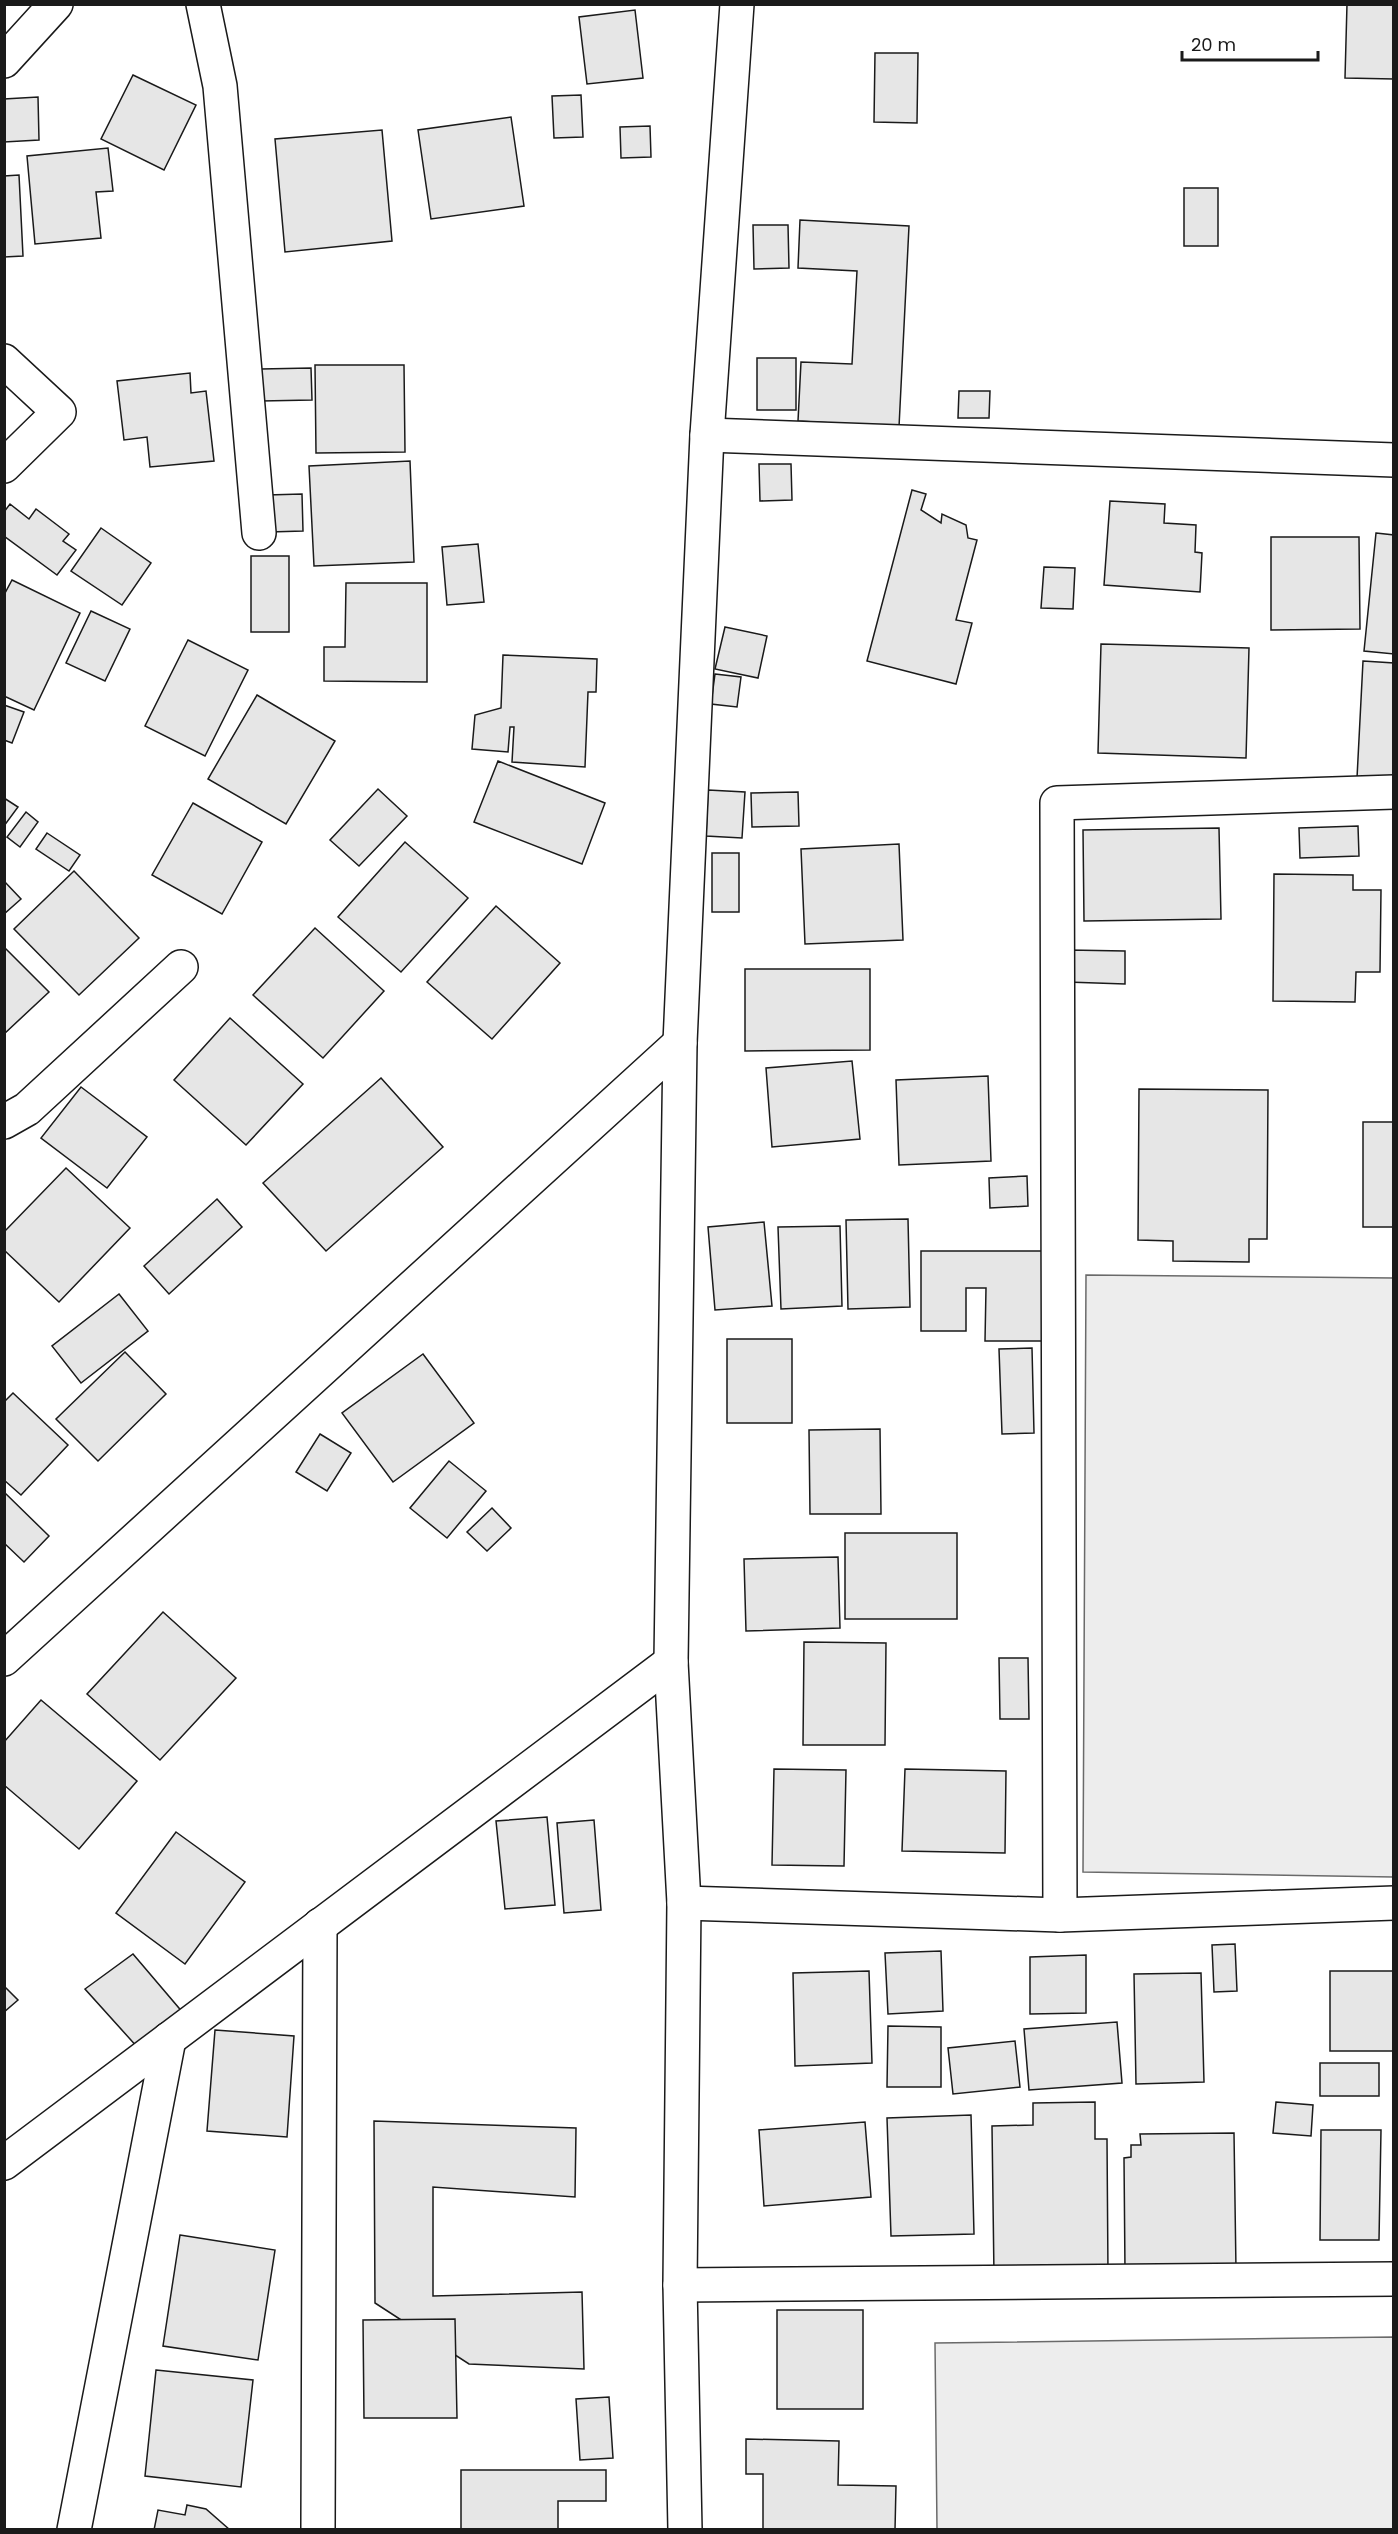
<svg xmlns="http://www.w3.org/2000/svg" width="1398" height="2534" viewBox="0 0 1398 2534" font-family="Poppins,sans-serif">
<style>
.built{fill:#ededed;stroke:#6a6a6a;stroke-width:1.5}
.building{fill:#e6e6e6;stroke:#1a1a1a;stroke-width:1.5}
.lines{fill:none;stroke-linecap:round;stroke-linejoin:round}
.minor-casing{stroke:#1a1a1a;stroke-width:36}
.minor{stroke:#fff;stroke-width:33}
</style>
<rect width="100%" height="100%" fill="#fff"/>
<g class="built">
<path d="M 1086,1275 L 1393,1278 L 1393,1877 L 1083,1872 Z"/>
<path d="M 1393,2337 L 1393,2529 L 937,2529 L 935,2343 Z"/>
</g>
<g class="building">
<path d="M 1347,4 L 1394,4 L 1394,79 L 1345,78 Z"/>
<path d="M 635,10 L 643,78 L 587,84 L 579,17 Z"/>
<path d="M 875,53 L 918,53 L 917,123 L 874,122 Z"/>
<path d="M 133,75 L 196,105 L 164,170 L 101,139 Z"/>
<path d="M 581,95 L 583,137 L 554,138 L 552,96 Z"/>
<path d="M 38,97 L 39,140 L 4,142 L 4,99 Z"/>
<path d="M 511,117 L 524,206 L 431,219 L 418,130 Z"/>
<path d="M 650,126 L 651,157 L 621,158 L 620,127 Z"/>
<path d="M 382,130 L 392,241 L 285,252 L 275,139 Z"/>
<path d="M 108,148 L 113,191 L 96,192 L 101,238 L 35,244 L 27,156 Z"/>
<path d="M 19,175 L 23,256 L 4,257 L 4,176 Z"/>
<rect x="1184" y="188" width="34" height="58"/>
<path d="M 800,220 L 909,226 L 899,427 L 798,421 L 801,362 L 852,364 L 857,271 L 798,268 Z"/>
<path d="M 753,225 L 788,225 L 789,268 L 754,269 Z"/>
<rect x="757" y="358" width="39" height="52"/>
<path d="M 315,365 L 404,365 L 405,452 L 316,453 Z"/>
<path d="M 311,368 L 312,400 L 261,401 L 261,369 Z"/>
<path d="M 190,373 L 191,393 L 206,391 L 214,461 L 150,467 L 147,437 L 124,440 L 117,381 Z"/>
<path d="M 959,391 L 990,391 L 989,418 L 958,418 Z"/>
<path d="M 410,461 L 414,562 L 314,566 L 309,466 Z"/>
<path d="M 759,464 L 791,464 L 792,500 L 760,501 Z"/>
<path d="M 912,490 L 926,494 L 921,510 L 941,523 L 942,514 L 966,525 L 968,538 L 977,540 L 956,620 L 972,623 L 956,684 L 867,661 Z"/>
<path d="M 302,494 L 303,531 L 269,532 L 267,495 Z"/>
<path d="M 1110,501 L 1165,504 L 1164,523 L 1196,525 L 1195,552 L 1202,553 L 1200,592 L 1104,585 Z"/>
<path d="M 10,504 L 29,519 L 36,509 L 69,534 L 63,541 L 76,550 L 57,575 L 4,536 L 4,512 Z"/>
<path d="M 101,528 L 151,563 L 122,605 L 71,571 Z"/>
<path d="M 1376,533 L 1394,535 L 1394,654 L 1364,651 Z"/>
<path d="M 1271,537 L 1359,537 L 1360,629 L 1271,630 Z"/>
<path d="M 478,544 L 484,602 L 447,605 L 442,547 Z"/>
<rect x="251" y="556" width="38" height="76"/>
<path d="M 1044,567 L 1075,568 L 1073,609 L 1041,608 Z"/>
<path d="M 12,580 L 80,613 L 34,710 L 4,696 L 4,595 Z"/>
<path d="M 346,583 L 427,583 L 427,682 L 324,681 L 324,647 L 345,647 Z"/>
<path d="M 91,611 L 130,629 L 105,681 L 66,663 Z"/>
<path d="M 725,627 L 767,636 L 758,678 L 715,669 Z"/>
<path d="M 188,640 L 248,670 L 205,756 L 145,726 Z"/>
<path d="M 1101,644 L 1249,648 L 1246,758 L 1098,753 Z"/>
<path d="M 503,655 L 597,659 L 596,692 L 588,692 L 585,767 L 512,762 L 514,727 L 510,727 L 508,752 L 472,749 L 475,715 L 501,708 Z"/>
<path d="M 1363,661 L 1394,663 L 1394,780 L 1357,778 Z"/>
<path d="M 715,674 L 741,677 L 737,707 L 711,704 Z"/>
<path d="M 257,695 L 335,741 L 286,824 L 208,779 Z"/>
<path d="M 4,705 L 24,712 L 12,743 L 4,740 Z"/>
<path d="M 498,761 L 605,803 L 582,864 L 474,822 Z"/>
<path d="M 378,789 L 407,816 L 359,866 L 330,840 Z"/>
<path d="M 708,790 L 745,792 L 742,838 L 706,836 Z"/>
<path d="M 798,792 L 799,826 L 752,827 L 751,793 Z"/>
<path d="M 4,798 L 18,807 L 4,826 Z"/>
<path d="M 193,803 L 262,842 L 222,914 L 152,875 Z"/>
<path d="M 26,812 L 38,822 L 20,847 L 7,837 Z"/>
<path d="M 1358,826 L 1359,856 L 1300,858 L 1299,828 Z"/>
<path d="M 1219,828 L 1221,919 L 1084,921 L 1083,830 Z"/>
<path d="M 47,833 L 80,855 L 69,871 L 36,849 Z"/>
<path d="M 405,842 L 468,898 L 401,972 L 338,917 Z"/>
<path d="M 899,844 L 903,940 L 805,944 L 801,849 Z"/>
<rect x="712" y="853" width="27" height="59"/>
<path d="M 74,871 L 139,938 L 79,995 L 14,929 Z"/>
<path d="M 1274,874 L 1353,875 L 1353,890 L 1381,890 L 1380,972 L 1356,972 L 1355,1002 L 1273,1001 Z"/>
<path d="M 4,881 L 21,899 L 4,914 Z"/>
<path d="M 496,906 L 560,963 L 492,1039 L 427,982 Z"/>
<path d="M 315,928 L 384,991 L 323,1058 L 253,995 Z"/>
<path d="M 4,947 L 49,992 L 4,1034 Z"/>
<path d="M 1068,950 L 1125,951 L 1125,984 L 1067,982 Z"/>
<path d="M 745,969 L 870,969 L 870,1050 L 745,1051 Z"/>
<path d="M 230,1018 L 303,1084 L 246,1145 L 174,1080 Z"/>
<path d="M 852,1061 L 860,1139 L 772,1147 L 766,1068 Z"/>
<path d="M 988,1076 L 991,1161 L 899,1165 L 896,1080 Z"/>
<path d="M 381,1078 L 443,1147 L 326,1251 L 263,1183 Z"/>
<path d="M 81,1087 L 147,1137 L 107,1188 L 41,1138 Z"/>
<path d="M 1139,1089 L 1268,1090 L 1267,1239 L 1249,1239 L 1249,1262 L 1173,1261 L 1173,1241 L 1138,1240 Z"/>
<rect x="1363" y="1122" width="31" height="105"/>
<path d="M 66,1168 L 130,1228 L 59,1302 L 4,1250 L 4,1232 Z"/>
<path d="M 1027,1176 L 1028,1206 L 990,1208 L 989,1178 Z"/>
<path d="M 217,1199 L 242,1227 L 169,1294 L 144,1266 Z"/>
<path d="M 908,1219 L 910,1307 L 848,1309 L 846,1220 Z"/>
<path d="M 764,1222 L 772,1306 L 715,1310 L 708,1227 Z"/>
<path d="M 840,1226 L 842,1306 L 781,1309 L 778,1227 Z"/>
<path d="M 921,1251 L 1050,1251 L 1050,1341 L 985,1341 L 986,1288 L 966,1288 L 966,1331 L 921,1331 Z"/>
<path d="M 119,1294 L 148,1331 L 81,1383 L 52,1346 Z"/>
<rect x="727" y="1339" width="65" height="84"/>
<path d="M 1032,1348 L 1034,1433 L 1002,1434 L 999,1349 Z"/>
<path d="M 125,1352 L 166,1394 L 98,1461 L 56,1419 Z"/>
<path d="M 423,1354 L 474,1423 L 393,1482 L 342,1413 Z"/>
<path d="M 13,1393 L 68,1445 L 21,1495 L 4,1480 L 4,1402 Z"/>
<path d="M 880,1429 L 881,1514 L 810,1514 L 809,1430 Z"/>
<path d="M 320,1434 L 351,1453 L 327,1491 L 296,1472 Z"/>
<path d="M 449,1461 L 486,1491 L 447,1538 L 410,1508 Z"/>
<path d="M 4,1492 L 49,1536 L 24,1562 L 4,1543 Z"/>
<path d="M 492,1508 L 511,1528 L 487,1551 L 467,1532 Z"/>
<rect x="845" y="1533" width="112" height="86"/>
<path d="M 838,1557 L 840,1628 L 746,1631 L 744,1559 Z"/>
<path d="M 163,1612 L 236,1678 L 160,1760 L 87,1694 Z"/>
<path d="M 804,1642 L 886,1643 L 885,1745 L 803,1745 Z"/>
<path d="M 999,1658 L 1028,1658 L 1029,1719 L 1000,1719 Z"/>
<path d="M 41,1700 L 137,1781 L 79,1849 L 4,1785 L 4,1742 Z"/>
<path d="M 774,1769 L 846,1770 L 844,1866 L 772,1865 Z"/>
<path d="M 905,1769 L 1006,1771 L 1005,1853 L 902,1851 Z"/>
<path d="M 547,1817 L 555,1905 L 505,1909 L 496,1821 Z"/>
<path d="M 594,1820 L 601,1910 L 564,1913 L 557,1823 Z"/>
<path d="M 176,1832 L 245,1882 L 185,1964 L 116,1913 Z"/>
<path d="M 1235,1944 L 1237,1991 L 1214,1992 L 1212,1945 Z"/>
<path d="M 941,1951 L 943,2011 L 888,2014 L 885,1953 Z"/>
<path d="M 133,1954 L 184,2014 L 139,2049 L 85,1989 Z"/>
<path d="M 1086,1955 L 1086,2013 L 1030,2014 L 1030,1957 Z"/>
<path d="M 869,1971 L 872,2063 L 795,2066 L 793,1973 Z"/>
<rect x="1330" y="1971" width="64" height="80"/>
<path d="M 1201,1973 L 1204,2082 L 1136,2084 L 1134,1974 Z"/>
<path d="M 4,1986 L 18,2000 L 4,2012 Z"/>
<path d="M 1117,2022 L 1122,2083 L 1029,2090 L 1024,2029 Z"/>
<path d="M 888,2026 L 941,2027 L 941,2087 L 887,2087 Z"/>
<path d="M 215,2030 L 294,2036 L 287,2137 L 207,2131 Z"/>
<path d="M 1015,2041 L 1020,2087 L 953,2094 L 948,2048 Z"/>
<rect x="1320" y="2063" width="59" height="33"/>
<path d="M 1095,2102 L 1095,2139 L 1107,2139 L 1108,2274 L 994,2276 L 992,2126 L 1033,2125 L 1033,2103 Z"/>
<path d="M 1276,2102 L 1313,2105 L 1311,2136 L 1273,2133 Z"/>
<path d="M 971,2115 L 974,2234 L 891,2236 L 887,2118 Z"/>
<path d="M 374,2121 L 576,2128 L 575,2197 L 433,2187 L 433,2296 L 582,2292 L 584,2369 L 469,2364 L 375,2303 Z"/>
<path d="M 865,2122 L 871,2197 L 764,2206 L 759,2130 Z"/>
<path d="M 1321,2130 L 1381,2130 L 1379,2240 L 1320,2240 Z"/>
<path d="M 1234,2133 L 1236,2270 L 1125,2271 L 1124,2158 L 1131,2157 L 1131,2145 L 1141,2145 L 1140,2134 Z"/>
<path d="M 180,2235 L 275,2250 L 258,2360 L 163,2346 Z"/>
<rect x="777" y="2310" width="86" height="99"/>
<path d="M 455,2319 L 457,2418 L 364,2418 L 363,2320 Z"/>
<path d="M 156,2370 L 253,2380 L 241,2487 L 145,2476 Z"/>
<path d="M 609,2397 L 613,2458 L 580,2460 L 576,2399 Z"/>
<path d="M 746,2439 L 839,2441 L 838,2485 L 896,2486 L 895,2530 L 763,2530 L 763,2474 L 746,2474 Z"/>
<path d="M 461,2470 L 606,2470 L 606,2501 L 558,2501 L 558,2530 L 461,2530 Z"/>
<path d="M 187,2505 L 206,2509 L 230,2530 L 154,2530 L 158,2510 L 185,2515 Z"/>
</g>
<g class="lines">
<g class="minor-casing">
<g id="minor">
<path d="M 203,4 L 220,86 L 259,533"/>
<path d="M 4,61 L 56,4"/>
<path d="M 4,361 L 59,412 L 4,466"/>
<path d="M 707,435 L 1394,460"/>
<path d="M 4,1122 L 27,1109 L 181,967"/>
<path d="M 4,1659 L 680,1043"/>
<path d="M 684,1903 L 1060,1915 L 1394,1903"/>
<path d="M 1060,1915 L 1057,803 L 1394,792"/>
<path d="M 4,2163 L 671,1662"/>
<path d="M 680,2285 L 1394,2279"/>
<path d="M 74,2530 L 169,2039"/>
<path d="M 318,2530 L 320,1925"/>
<path d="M 685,2530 L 680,2285 L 684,1903 L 671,1662 L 680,1043 L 707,435 L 737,4"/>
</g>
</g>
<use href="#minor" class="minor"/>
</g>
<rect width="1398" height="2534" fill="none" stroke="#1a1a1a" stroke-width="12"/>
<path d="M1182 51v9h136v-9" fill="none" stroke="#1a1a1a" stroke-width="3"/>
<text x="1191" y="51" font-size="18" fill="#1a1a1a" stroke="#ffffff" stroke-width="4.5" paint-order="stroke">20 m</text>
</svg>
